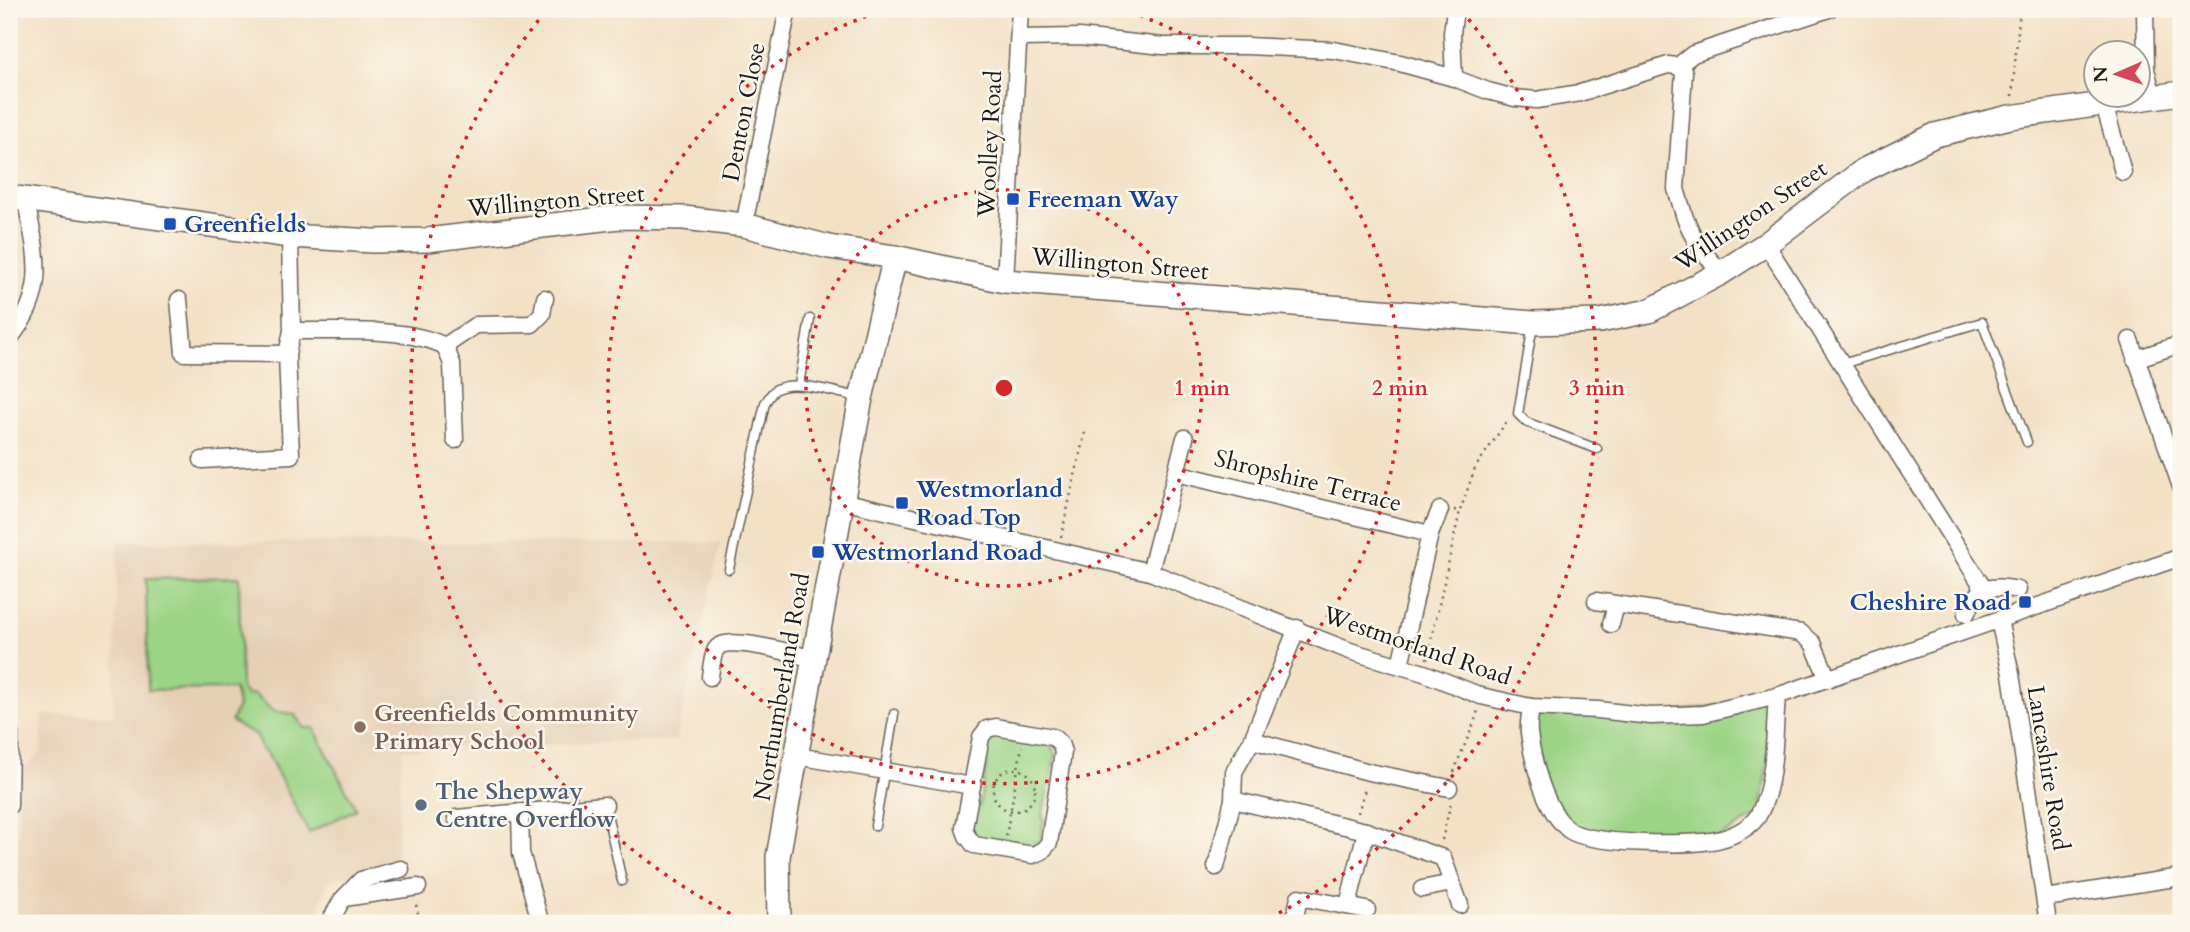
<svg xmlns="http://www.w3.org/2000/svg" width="2190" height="932" viewBox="0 0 2190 932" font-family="Cardo,serif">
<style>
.built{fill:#e6d0b5}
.green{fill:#9cd486;stroke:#5c7851;stroke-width:2}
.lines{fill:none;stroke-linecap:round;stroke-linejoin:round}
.lane-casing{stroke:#676158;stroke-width:11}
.street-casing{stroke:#676158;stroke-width:19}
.secondary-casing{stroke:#676158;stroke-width:26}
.path{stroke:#676158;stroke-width:2.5;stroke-dasharray:2 5;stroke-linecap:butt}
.lane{stroke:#fff;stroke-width:8}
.street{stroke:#fff;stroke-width:16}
.secondary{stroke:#fff;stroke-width:23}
.ring{fill:none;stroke:#d62828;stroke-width:3.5;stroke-dasharray:3.5 7}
.transit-dot{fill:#1a4fb4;stroke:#fbf7ec;stroke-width:2.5}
.education-dot{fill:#8d6e63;stroke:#fbf7ec;stroke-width:2.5}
.service-dot{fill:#5c6f8a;stroke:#fbf7ec;stroke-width:2.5}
.labels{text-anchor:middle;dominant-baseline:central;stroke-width:5;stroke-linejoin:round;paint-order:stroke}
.street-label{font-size:24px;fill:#1c1c1c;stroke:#fbf7ec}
.transit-label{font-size:24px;font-weight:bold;fill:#164399;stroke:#fbf7ec;text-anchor:start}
.education-label{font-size:24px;font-weight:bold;fill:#785e54;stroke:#fbf7ec;text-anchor:start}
.service-label{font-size:24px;font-weight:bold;fill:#4e5e75;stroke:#fbf7ec;text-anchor:start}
.centre{fill:#d62828;stroke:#fbf7ec;stroke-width:3.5}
.ring-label{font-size:21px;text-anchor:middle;font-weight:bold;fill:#d62828;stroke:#fbf7ec;stroke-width:5;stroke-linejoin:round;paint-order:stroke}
</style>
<rect width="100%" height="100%" fill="#fbf7ec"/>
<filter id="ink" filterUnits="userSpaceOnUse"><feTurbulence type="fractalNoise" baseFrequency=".0143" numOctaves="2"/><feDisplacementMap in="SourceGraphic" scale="14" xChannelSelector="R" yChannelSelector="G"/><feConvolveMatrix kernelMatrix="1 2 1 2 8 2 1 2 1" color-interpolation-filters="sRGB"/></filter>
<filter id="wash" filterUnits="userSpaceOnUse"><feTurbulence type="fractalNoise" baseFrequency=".00686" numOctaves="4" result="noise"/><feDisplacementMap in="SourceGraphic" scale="28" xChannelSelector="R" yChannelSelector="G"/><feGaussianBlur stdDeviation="1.57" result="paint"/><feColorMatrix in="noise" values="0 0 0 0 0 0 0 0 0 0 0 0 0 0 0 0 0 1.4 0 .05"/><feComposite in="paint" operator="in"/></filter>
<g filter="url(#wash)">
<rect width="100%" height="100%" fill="#f3e1c6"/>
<path class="built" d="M 118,542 L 721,543 L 676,740 L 402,750 L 396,860 L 328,882 L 314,923 L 17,923 L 19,774 L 41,752 L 43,715 L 113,715 Z"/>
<g class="green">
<path d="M 239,577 L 241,689 L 247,695 L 254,694 L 273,711 L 294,714 L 304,728 L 314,728 L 356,809 L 309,833 L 267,753 L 261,749 L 256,734 L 247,731 L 231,721 L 238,706 L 234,689 L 148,690 L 146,579 Z"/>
<path d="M 1777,696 L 1760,814 L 1712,841 L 1570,831 L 1543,792 L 1531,707 L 1651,716 Z"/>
<path d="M 998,735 L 1019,738 L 1019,740 L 1028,742 L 1029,740 L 1050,744 L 1056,754 L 1042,818 L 1044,819 L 1041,839 L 1030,848 L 1012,845 L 1012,842 L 1001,839 L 1000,843 L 979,838 L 971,829 L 975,805 L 979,806 L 987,764 L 983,763 C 986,752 985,738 998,735 Z"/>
</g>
</g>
<g filter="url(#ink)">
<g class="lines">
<g class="lane-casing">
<g id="lane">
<path d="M 1533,324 L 1518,414 L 1526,422 L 1597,449"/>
<path d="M 1842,364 L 1982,322 L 2027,442"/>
<path d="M 799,385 L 810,319"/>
<path d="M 729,569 L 765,403 C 768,399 771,393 775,390 C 792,378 838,393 858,397"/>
<path d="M 605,805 L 622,881"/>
<path d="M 875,826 L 894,714"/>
<path d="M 399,920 L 399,923"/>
</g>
</g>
<g class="street-casing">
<g id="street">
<path d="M 2145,9 L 2146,69 L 2153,97"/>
<path d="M 1019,38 L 1079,37 L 1163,46 L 1247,46 L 1334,50 L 1400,63 L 1454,78 L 1488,91 L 1515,98 L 1537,100 L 1580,93 L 1668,65 L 1678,66"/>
<path d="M 1678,66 L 1684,72 L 1676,189 L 1685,218 L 1697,244 L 1721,273"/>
<path d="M 1678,66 L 1693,54 L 1829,9"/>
<path d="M 1454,78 L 1452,33 L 1455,9"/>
<path d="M 2104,104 L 2123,172"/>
<path d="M 744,225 L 788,9"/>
<path d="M 1766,244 L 1984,589"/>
<path d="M 1005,281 L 1020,9"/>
<path d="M 179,300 L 184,353 L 287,354"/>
<path d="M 292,331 C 338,332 404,326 445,346 L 476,325 L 532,324 L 542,314 L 545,298"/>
<path d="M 9,339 C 49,292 37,254 25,198"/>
<path d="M 2130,340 L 2181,487"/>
<path d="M 445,346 L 452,364 L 455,440"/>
<path d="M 2135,359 L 2181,344"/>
<path d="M 202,460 L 291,455 L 287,354 L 292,331 L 290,236"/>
<path d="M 1176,473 L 1430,534"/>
<path d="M 842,501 L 1150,572 L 1350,651 L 1424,673 L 1481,696 L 1531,707 L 1598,710 L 1651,716 L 1703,714 L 1777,696 L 2181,557"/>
<path d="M 1150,572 L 1185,438"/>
<path d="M 1596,601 L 1801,633 L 1813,643 L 1828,679"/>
<path d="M 1966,614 C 1979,585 1990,585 2018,590"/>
<path d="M 1999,620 L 2011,674 L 2048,923"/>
<path d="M 1611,624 L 1616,605"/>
<path d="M 1400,665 L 1430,534 L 1440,510"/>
<path d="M 710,677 C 711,669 712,656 716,649 C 725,633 797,655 814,659"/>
<path d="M 1531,707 C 1530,715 1528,725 1529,733 C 1533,763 1545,811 1569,830 C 1589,845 1685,845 1711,841 C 1728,839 1753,828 1760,812 C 1776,781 1774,730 1777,696"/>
<path d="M 996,727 L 1053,737 L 1060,743 L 1063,752 L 1049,843 L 1042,851 L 1033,855 L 974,845 L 967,836 L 964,828 L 981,737 L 987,729 Z"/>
<path d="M 1252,740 L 1369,772 L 1449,788"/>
<path d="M 797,756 L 972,786"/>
<path d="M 1233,800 L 1366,831 L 1443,858 L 1460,905"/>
<path d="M 9,806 L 10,734"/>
<path d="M 520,812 L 521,853 L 539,917 L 544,923"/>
<path d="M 456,818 L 605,805"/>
<path d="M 1216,867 L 1233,800 L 1234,772 L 1252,740 L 1297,628"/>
<path d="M 1422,889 L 1452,883"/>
<path d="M 344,898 L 418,887"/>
<path d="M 2045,898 L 2181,877"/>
<path d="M 1348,905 L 1366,831"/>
<path d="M 329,923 L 342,900 L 361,880 L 401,869"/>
<path d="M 1294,923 L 1299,897 L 1367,910"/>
</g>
</g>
<g class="secondary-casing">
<g id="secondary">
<path d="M 9,197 L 290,236 L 373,241 L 427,240 L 619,217 L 684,218 L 744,225 L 829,247 L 895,257 L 1005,281 L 1533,323 L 1600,321 L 1649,311 L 1721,273 L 1766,244 L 1864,170 L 1935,135 L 2010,117 L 2181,93"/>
<path d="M 779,923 L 778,857 L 861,398 L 895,257"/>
</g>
</g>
<g class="path">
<path d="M 2012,96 L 2020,9"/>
<path d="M 1454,510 L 1460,511 L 1475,468 L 1507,421"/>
<path d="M 1061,537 L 1085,432"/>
<path d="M 1427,659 L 1460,511"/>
<circle cx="1014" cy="790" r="21"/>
<path d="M 1454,772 C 1461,750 1472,733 1478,710"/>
<path d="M 1358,813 L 1365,789"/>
<path d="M 1006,836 L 1022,746"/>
<path d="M 1442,840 L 1451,802"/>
<path d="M 416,905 L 420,923"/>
</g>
<use href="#lane" class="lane"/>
<use href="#street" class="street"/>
<use href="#secondary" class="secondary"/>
</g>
</g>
<g class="ring">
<circle cx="1004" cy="388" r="198"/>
<path d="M1120 9A396 396 0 1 1 888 9"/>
<path d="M749 923A593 593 0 0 1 546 11M1462 11A593 593 0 0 1 1259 923"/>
</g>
<g class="transit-dot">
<rect x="1006" y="192" width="14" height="14" rx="3.5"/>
<rect x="163" y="217" width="14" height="14" rx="3.5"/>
<rect x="895" y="496" width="14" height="14" rx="3.5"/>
<rect x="811" y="545" width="14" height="14" rx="3.5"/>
<rect x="2018" y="595" width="14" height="14" rx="3.5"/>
</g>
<circle class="education-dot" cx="360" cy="727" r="7"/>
<circle class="service-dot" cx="421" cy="805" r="7"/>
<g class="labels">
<g class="street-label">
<text transform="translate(744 112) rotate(-79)">Denton Close</text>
<text transform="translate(990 144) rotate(-87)">Woolley Road</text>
<text transform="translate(556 201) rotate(-5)">Willington Street</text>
<text transform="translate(1751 216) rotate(-34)">Willington Street</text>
<text transform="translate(1120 264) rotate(5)">Willington Street</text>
<text transform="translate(1308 481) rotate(14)">Shropshire Terrace</text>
<text transform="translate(1417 646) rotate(19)">Westmorland Road</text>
<text transform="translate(782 687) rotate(-80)">Northumberland Road</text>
<text transform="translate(2048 768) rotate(81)">Lancashire Road</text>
</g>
<g class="transit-label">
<text x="1027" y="199">Freeman Way</text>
<text x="184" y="224">Greenfields</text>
<text x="916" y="489">Westmorland<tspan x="916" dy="28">Road Top</tspan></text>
<text x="832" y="552">Westmorland Road</text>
<text x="2011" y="602" text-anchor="end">Cheshire Road</text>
</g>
<g class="education-label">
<text x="374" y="713">Greenfields Community<tspan x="374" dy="28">Primary School</tspan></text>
</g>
<g class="service-label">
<text x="435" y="791">The Shepway<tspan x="435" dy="28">Centre Overflow</tspan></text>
</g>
</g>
<circle cx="1004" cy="388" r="10" class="centre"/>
<g class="ring-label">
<text x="1202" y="395">1 min</text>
<text x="1400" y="395">2 min</text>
<text x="1597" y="395">3 min</text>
</g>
<rect width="2190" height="932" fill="none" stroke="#fbf7ec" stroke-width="35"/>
<g transform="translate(2117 74) rotate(268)"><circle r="33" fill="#fbf7ec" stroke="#a29f99" stroke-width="2"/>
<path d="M0-5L12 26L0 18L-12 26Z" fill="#d1495b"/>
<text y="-10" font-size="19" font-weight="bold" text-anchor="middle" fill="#1c1c1c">N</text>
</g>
</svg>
